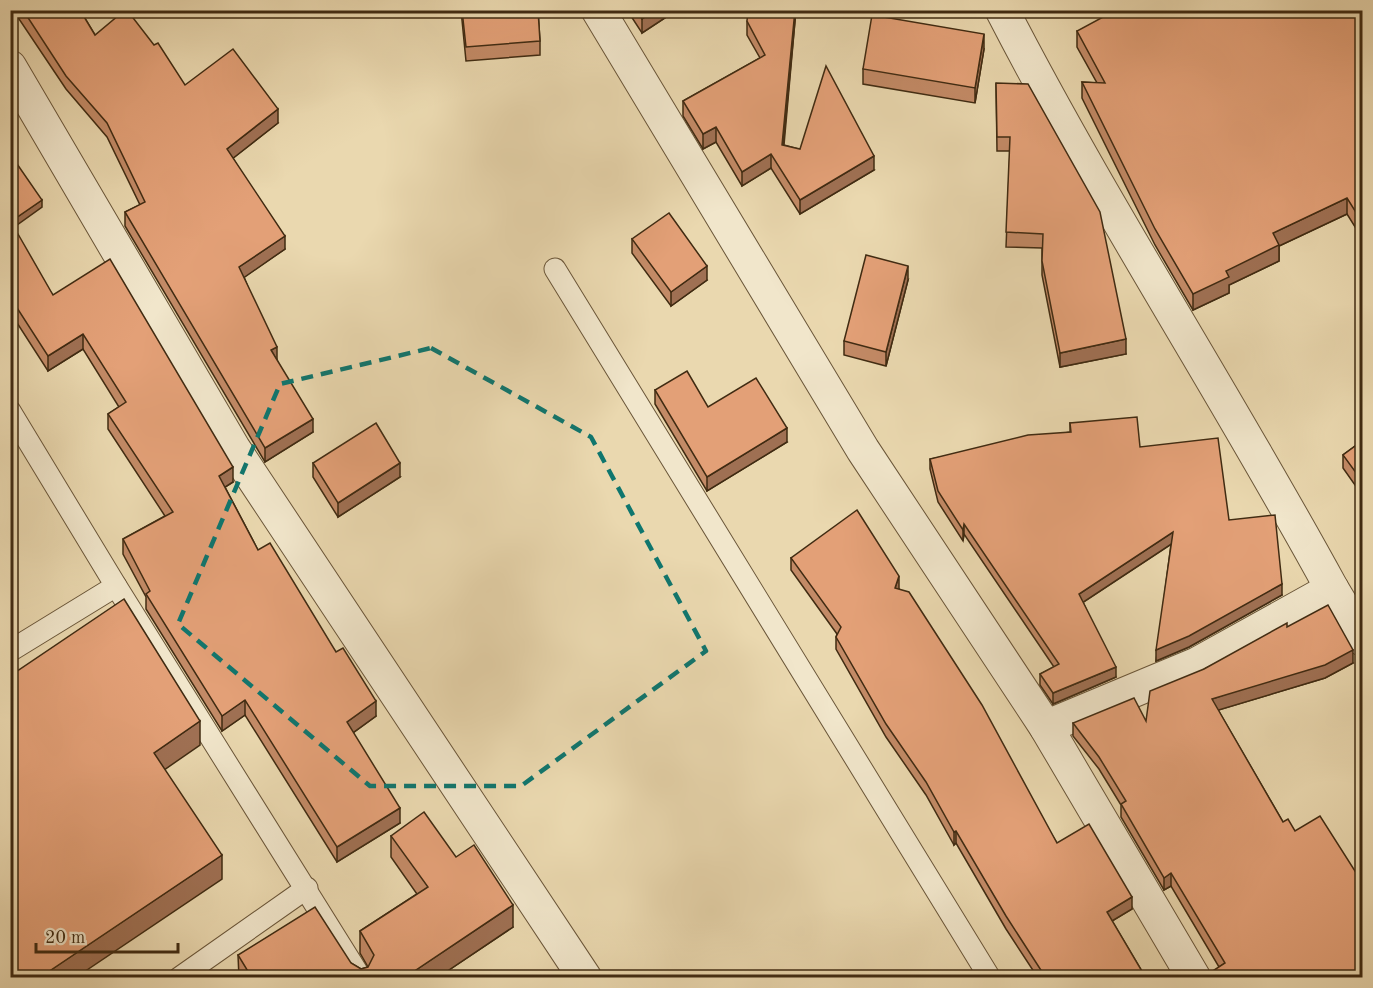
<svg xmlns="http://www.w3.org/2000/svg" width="1373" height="988" viewBox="0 0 1373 988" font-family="'Old Standard TT',serif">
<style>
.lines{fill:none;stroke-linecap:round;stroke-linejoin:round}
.lane-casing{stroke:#6a5639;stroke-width:23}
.street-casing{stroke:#6a5639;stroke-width:35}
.lane{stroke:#f1e6cb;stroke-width:21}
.street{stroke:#f1e6cb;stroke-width:33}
.wall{fill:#c38a66;stroke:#402b12;stroke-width:1.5}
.shaded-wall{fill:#9f7053;stroke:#402b12;stroke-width:1.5}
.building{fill:#e3a077;stroke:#402b12;stroke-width:1.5}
.marked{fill:none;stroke:#0f766e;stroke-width:4.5;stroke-dasharray:12 8;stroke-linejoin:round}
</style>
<rect width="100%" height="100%" fill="#ead8af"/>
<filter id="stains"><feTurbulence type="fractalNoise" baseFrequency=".00333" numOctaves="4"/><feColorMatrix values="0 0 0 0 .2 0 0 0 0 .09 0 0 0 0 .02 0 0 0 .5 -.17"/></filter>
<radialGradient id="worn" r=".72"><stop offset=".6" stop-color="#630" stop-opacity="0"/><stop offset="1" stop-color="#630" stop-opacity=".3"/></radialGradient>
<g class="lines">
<g class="lane-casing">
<g id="lane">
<path d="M 555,269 L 990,978"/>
<path d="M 10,411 L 116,586 L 361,978"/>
<path d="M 10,651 L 116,586"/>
<path d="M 179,978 L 307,888"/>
</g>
</g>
<g class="street-casing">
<g id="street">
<path d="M 598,10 L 863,450 L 1046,727 L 1194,978"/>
<path d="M 1002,10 C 1104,208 1226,394 1332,589 L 1197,664 L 1046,727"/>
<path d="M 10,67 L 234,449 L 585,978"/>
<path d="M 1332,589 L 1362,639"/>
</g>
</g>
<use href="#lane" class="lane"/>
<use href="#street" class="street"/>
</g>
<g class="wall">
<path d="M 13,10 L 80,10 L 95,35 L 185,85 L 278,123 L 233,158 L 285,249 L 244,277 L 277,360 L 313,432 L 265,462 L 125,226 L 125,212 L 140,205 L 107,137 L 66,89 Z"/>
<path d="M 461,10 L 538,10 L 540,41 L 540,55 L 466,61 Z"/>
<path d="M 627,10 L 677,10 L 642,33 Z"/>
<path d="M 796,10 L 784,145 L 874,170 L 800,214 L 771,168 L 742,186 L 716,142 L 703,149 L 683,116 L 683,101 L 760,58 L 747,35 L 747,21 Z"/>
<path d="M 1362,10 L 1362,238 L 1347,214 L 1279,246 L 1279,261 L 1229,285 L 1229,293 L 1193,310 L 1155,245 L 1082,98 L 1082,82 L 1097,83 L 1077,47 L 1077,31 Z"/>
<path d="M 984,49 L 975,103 L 863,84 L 863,69 Z"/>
<path d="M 996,83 L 1126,354 L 1060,367 L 1042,275 L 1042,248 L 1006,247 L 1010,151 L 997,151 Z"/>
<path d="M 10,238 L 53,295 L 233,482 L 225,487 L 258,550 L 336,652 L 376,716 L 353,733 L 400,823 L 337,862 L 245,715 L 222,731 L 146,609 L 146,597 L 123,554 L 123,539 L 165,516 L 108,429 L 108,414 L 119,407 L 83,349 L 48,371 L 10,312 Z"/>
<path d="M 632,239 L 707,280 L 671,306 L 632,253 Z"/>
<path d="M 908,280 L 886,366 L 844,355 L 844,341 Z"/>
<path d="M 655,390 L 708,407 L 787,442 L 707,491 L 655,404 Z"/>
<path d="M 1070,423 L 1140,447 L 1229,520 L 1282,595 L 1189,647 L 1156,661 L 1171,544 L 1083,602 L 1116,677 L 1053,704 L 1040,685 L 1040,674 L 1054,667 L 964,534 L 963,541 L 938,502 L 930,469 L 930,459 L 1070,432 Z"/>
<path d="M 1362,441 L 1362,495 L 1343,468 L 1343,455 Z"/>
<path d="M 313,463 L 400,477 L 338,517 L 313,477 Z"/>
<path d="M 791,558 L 899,589 L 1057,843 L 1132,909 L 1112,921 L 1146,978 L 1038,978 L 1006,929 L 956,843 L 954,845 L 926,795 L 886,737 L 836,649 L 836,637 L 837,634 L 791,570 Z"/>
<path d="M 1287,627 L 1353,663 L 1325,678 L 1218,710 L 1283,822 L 1362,882 L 1219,967 L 1171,886 L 1164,890 L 1121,817 L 1121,805 L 1099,769 L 1073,736 L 1073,723 L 1146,721 L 1204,669 Z"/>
<path d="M 391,836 L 456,857 L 513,927 L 437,978 L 239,978 L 238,955 L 351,963 L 361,969 L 368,967 L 360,953 L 360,931 L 417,894 L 391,857 Z"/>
</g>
<g class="shaded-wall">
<path d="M 655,10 L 677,10 L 642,33 L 642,19 Z"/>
<path d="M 795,10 L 796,10 L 782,159 L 782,145 Z"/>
<path d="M 984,34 L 984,49 L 975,103 L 975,88 Z"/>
<path d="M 278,109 L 278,123 L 227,163 L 227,149 Z"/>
<path d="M 716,127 L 716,142 L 703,149 L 703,134 Z"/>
<path d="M 771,154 L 771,168 L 742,186 L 742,172 Z"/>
<path d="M 874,156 L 874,170 L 800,214 L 800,200 Z"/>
<path d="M 1347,198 L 1347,214 L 1279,246 L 1279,261 L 1229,285 L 1229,293 L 1193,310 L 1193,294 L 1226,271 L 1273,233 Z"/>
<path d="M 42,200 L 42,207 L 10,230 L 10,222 Z"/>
<path d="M 285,236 L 285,249 L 239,281 L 239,267 Z"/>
<path d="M 707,266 L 707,280 L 671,306 L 671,292 Z"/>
<path d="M 908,266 L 908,280 L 886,366 L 886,352 Z"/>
<path d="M 83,334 L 83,349 L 48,371 L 48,356 Z"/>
<path d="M 1126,339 L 1126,354 L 1060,367 L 1060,353 Z"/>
<path d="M 277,347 L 277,361 L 271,350 Z"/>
<path d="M 313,419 L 313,432 L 265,462 L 265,448 Z"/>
<path d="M 787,428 L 787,442 L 707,491 L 707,477 Z"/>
<path d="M 400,463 L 400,477 L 338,517 L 338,503 Z"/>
<path d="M 233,467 L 233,482 L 219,491 L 219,476 Z"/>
<path d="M 964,524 L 964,534 L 963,541 L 963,530 Z"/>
<path d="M 1173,532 L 1173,543 L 1079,605 L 1079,594 Z"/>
<path d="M 899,576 L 899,589 L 895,601 L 895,588 Z"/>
<path d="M 1282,584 L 1282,595 L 1189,647 L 1156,661 L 1156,650 Z"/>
<path d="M 1353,650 L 1353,663 L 1325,678 L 1212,712 L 1212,699 Z"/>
<path d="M 1116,667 L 1116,677 L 1053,704 L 1053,693 Z"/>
<path d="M 245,700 L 245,715 L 222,731 L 222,716 Z"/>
<path d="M 376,701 L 376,716 L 347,737 L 347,722 Z"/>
<path d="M 200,721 L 200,745 L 154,777 L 154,753 Z"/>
<path d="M 400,808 L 400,823 L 337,862 L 337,847 Z"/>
<path d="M 956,831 L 956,843 L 954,845 L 954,832 Z"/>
<path d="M 222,855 L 222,879 L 75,978 L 39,978 Z"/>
<path d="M 1171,873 L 1171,886 L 1164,890 L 1164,878 Z"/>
<path d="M 1132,897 L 1132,909 L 1107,924 L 1107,912 Z"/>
<path d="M 513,905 L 513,927 L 437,978 L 404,978 Z"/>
</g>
<g class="building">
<path d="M 23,10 L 80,10 L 95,35 L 125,10 L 127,10 L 154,45 L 158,43 L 185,85 L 233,49 L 278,109 L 227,149 L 285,236 L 239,267 L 277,347 L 271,350 L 313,419 L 265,448 L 125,212 L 145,202 L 107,123 L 66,76 Z"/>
<path d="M 462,10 L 538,10 L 540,41 L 466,47 Z"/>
<path d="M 636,10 L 655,10 L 642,19 Z"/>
<path d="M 748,10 L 795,10 L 782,145 L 800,149 L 826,66 L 874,156 L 800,200 L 771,154 L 742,172 L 716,127 L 703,134 L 683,101 L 765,55 L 747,21 Z"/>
<path d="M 1116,10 L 1362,10 L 1362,222 L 1347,198 L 1273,233 L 1279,245 L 1226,271 L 1229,277 L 1193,294 L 1155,229 L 1082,82 L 1105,83 L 1077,31 Z"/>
<path d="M 872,15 L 984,34 L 975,88 L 863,69 Z"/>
<path d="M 996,83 L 1028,84 L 1100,212 L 1126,339 L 1060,353 L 1042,261 L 1043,234 L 1006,232 L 1010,137 L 997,137 Z"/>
<path d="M 15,161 L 42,200 L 10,222 L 10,164 Z"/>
<path d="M 669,213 L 707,266 L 671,292 L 632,239 Z"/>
<path d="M 18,234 L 53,295 L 110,259 L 233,467 L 219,476 L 258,550 L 270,543 L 336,652 L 343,648 L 376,701 L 347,722 L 400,808 L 337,847 L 245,700 L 222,716 L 146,594 L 150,591 L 123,539 L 173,512 L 108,414 L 126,402 L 83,334 L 48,356 L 10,297 L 10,238 Z"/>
<path d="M 866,255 L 908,266 L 886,352 L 844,341 Z"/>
<path d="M 687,371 L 708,407 L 756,378 L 787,428 L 707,477 L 655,390 Z"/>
<path d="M 1137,417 L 1140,447 L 1218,438 L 1229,520 L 1275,515 L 1282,584 L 1189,636 L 1156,650 L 1173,532 L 1079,594 L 1116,667 L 1053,693 L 1040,674 L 1059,664 L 964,524 L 963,530 L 938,491 L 930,459 L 1028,435 L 1071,432 L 1070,423 Z"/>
<path d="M 376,423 L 400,463 L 338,503 L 313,463 Z"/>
<path d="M 1362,441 L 1362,481 L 1343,455 Z"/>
<path d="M 857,510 L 899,576 L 895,588 L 909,592 L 982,705 L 1057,843 L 1089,824 L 1132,897 L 1107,912 L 1146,978 L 1046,978 L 1006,916 L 956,831 L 954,832 L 926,782 L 886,724 L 836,637 L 841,627 L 791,558 Z"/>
<path d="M 124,599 L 200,721 L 154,753 L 222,855 L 39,978 L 10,978 L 10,676 Z"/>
<path d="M 1328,605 L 1353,650 L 1325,665 L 1212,699 L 1283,822 L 1288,819 L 1295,831 L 1320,816 L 1362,882 L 1362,978 L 1207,978 L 1211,972 L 1225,963 L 1171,873 L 1164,878 L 1121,804 L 1126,801 L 1099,757 L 1073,723 L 1134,698 L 1146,721 L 1150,691 L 1204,669 L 1287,623 L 1287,627 Z"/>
<path d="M 424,812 L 456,857 L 474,845 L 513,905 L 404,978 L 252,978 L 238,955 L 315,907 L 351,963 L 361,969 L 368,967 L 374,955 L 360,931 L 428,887 L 391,836 Z"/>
</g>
<path class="marked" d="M 431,348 L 591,437 L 706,651 L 521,786 L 370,786 L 178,624 L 280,384 Z"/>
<rect width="1373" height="988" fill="none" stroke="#ead8af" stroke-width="36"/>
<rect x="12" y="12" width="1349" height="964" fill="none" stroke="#402b12" stroke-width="3"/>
<rect x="18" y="18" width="1337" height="952" fill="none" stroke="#402b12" stroke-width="1.5"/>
<path d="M36 943v9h142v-9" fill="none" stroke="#402b12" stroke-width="3"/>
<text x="45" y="943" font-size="18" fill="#402b12" stroke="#f1e6cb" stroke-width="4.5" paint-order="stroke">20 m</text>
<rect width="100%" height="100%" filter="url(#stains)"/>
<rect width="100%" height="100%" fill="url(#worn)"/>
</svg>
